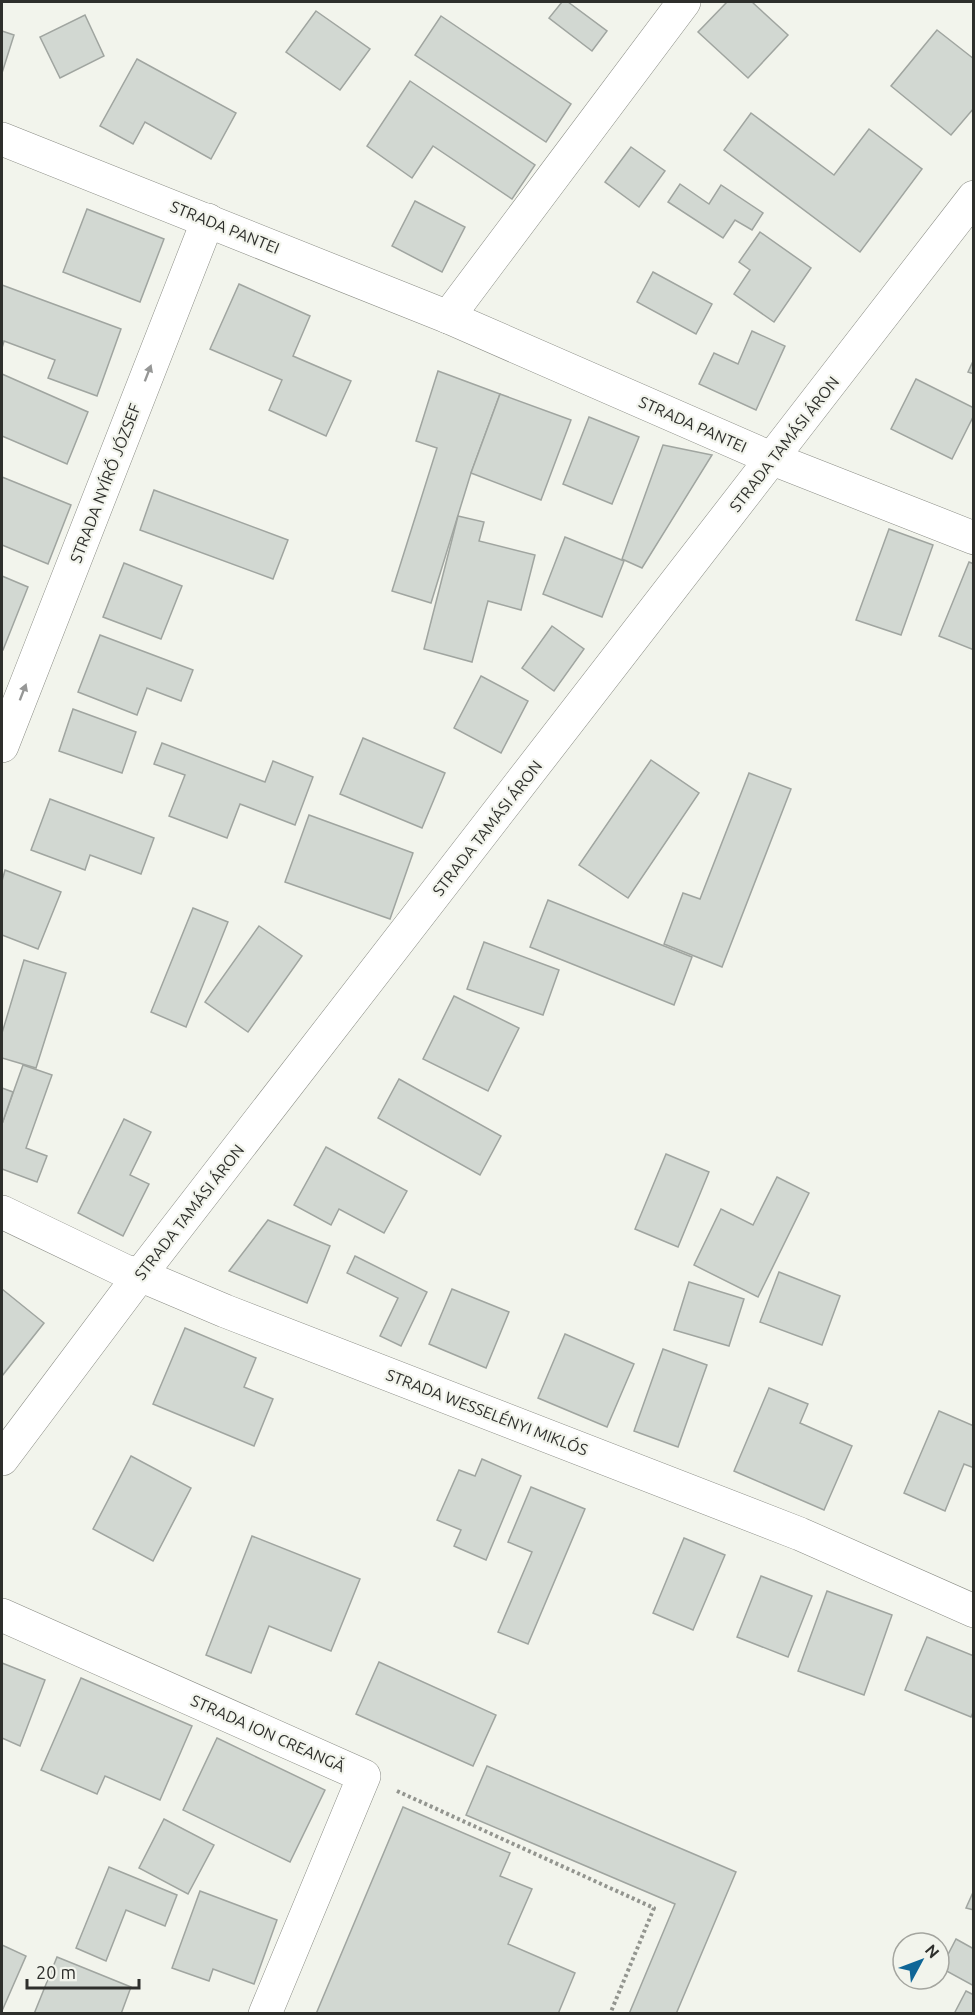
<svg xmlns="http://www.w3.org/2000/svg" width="975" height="2015" viewBox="0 0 975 2015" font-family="Ubuntu,sans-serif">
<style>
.building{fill:#d2d8d2;stroke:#a0a5a0;stroke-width:1.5}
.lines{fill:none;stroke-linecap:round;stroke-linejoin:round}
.minor-casing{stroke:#8b8d86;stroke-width:34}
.tertiary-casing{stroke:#8b8d86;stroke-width:34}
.secondary-casing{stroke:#8b8d86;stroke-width:34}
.primary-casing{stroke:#8b8d86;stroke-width:34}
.path{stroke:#93958f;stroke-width:4;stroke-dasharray:3 3;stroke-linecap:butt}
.minor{stroke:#fff;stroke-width:33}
.tertiary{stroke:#fff;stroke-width:33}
.secondary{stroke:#fff;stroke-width:33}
.primary{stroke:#fff;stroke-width:33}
.oneway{fill:#969796}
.labels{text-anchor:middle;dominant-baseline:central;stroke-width:4.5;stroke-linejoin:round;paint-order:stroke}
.street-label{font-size:16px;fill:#2e2f2c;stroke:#f2f4ec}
</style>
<rect width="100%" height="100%" fill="#f2f4ec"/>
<g class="building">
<path d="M 562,2 L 568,2 L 607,31 L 592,51 L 549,18 Z"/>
<path d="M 727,2 L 752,2 L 788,35 L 748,78 L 698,32 Z"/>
<path d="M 316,11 L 370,49 L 340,90 L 286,52 Z"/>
<path d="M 85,15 L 104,56 L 60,78 L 40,37 Z"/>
<path d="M 441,16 L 571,104 L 546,142 L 415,55 Z"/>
<path d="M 937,30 L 974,59 L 974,108 L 951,135 L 891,86 Z"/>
<path d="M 2,31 L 14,35 L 2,73 Z"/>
<path d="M 137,59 L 236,113 L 211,159 L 145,122 L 133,144 L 100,126 Z"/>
<path d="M 410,81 L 535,165 L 512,199 L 433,146 L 412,178 L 367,146 Z"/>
<path d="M 751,113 L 834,175 L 869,129 L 922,169 L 860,252 L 724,150 Z"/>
<path d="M 631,147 L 665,171 L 639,207 L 605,182 Z"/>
<path d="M 680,184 L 709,204 L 721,185 L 763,213 L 752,230 L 735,220 L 723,238 L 668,202 Z"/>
<path d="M 415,201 L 465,227 L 442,272 L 392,246 Z"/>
<path d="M 87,209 L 164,239 L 140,302 L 63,272 Z"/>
<path d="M 760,232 L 811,268 L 774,322 L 734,294 L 750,270 L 739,262 Z"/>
<path d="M 653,272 L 712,304 L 696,334 L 637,302 Z"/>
<path d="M 239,284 L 310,316 L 293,356 L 351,381 L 326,436 L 269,410 L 282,380 L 210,349 Z"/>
<path d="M 2,285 L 121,329 L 97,396 L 48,378 L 55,360 L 4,341 L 2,348 Z"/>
<path d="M 752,331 L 785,346 L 756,410 L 699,384 L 714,353 L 738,364 Z"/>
<path d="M 974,359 L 974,374 L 968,372 Z"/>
<path d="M 438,371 L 500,394 L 471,473 L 431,603 L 392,591 L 437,448 L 416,441 Z"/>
<path d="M 2,374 L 88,412 L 67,464 L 2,436 Z"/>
<path d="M 916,379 L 974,408 L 974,415 L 952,459 L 891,429 Z"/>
<path d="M 500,394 L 571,420 L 541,500 L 471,473 Z"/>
<path d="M 589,417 L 639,437 L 612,504 L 563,484 Z"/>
<path d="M 663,445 L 712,455 L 642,568 L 622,559 Z"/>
<path d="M 2,477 L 71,505 L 48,564 L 2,545 Z"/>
<path d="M 154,490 L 288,540 L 273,579 L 140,530 Z"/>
<path d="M 458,516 L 484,522 L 479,541 L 535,555 L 521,610 L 488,601 L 472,662 L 424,649 Z"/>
<path d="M 889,529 L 933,545 L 901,635 L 856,620 Z"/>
<path d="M 565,537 L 624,561 L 602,617 L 543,594 Z"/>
<path d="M 969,562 L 974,564 L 974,650 L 939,636 Z"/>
<path d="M 124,563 L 182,586 L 161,639 L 103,617 Z"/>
<path d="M 2,576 L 28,587 L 3,650 L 2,650 Z"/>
<path d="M 552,626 L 584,649 L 554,691 L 522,668 Z"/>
<path d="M 100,635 L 193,670 L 181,701 L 147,688 L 137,715 L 78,692 Z"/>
<path d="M 481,676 L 528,701 L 501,753 L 454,728 Z"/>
<path d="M 73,709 L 136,732 L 122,773 L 59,751 Z"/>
<path d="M 363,738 L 445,773 L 422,828 L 340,794 Z"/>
<path d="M 162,743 L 265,782 L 273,761 L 313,777 L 295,825 L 240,804 L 227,838 L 169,816 L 185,775 L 154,764 Z"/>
<path d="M 651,760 L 699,793 L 628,898 L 579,865 Z"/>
<path d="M 749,773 L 791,789 L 722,967 L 664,944 L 683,893 L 700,899 Z"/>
<path d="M 50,799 L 154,838 L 141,874 L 90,855 L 85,870 L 31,850 Z"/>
<path d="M 309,815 L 413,853 L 390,919 L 285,882 Z"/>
<path d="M 5,870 L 61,892 L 38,949 L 2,935 L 2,881 Z"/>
<path d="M 548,900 L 692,957 L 674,1005 L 530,947 Z"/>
<path d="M 193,908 L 228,922 L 186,1027 L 151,1012 Z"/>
<path d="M 259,926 L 302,956 L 248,1032 L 205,1002 Z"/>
<path d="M 484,942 L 559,970 L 543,1015 L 467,989 Z"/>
<path d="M 24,960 L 66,973 L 36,1068 L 2,1058 L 2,1033 Z"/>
<path d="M 454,996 L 519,1028 L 488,1091 L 423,1059 Z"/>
<path d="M 23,1065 L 52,1075 L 26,1148 L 47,1156 L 37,1182 L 2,1169 L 2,1124 Z"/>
<path d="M 399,1079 L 501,1136 L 480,1175 L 378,1118 Z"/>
<path d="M 2,1088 L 13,1092 L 2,1124 Z"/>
<path d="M 124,1119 L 151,1132 L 130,1175 L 149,1184 L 123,1236 L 78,1213 Z"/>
<path d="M 326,1147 L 407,1191 L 384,1233 L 339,1209 L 331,1225 L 294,1205 Z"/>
<path d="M 666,1154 L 709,1172 L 678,1247 L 635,1229 Z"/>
<path d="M 777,1177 L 809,1193 L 758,1297 L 694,1265 L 721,1209 L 753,1225 Z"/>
<path d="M 268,1220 L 330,1246 L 307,1303 L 229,1271 Z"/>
<path d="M 355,1256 L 427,1292 L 401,1346 L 380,1336 L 398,1298 L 347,1273 Z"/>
<path d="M 779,1272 L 840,1296 L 822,1345 L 760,1322 Z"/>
<path d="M 689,1282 L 744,1299 L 729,1346 L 674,1330 Z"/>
<path d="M 2,1289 L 44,1323 L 2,1376 Z"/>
<path d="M 452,1289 L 509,1312 L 486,1368 L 429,1344 Z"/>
<path d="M 185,1328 L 256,1358 L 244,1387 L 273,1399 L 254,1446 L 153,1404 Z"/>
<path d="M 565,1334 L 634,1364 L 607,1427 L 538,1398 Z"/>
<path d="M 663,1349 L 707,1365 L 678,1447 L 634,1431 Z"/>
<path d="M 769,1388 L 808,1404 L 800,1423 L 852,1446 L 824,1510 L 734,1471 Z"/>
<path d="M 939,1411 L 974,1426 L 974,1468 L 964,1464 L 945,1511 L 904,1493 Z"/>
<path d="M 131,1456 L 191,1488 L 153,1561 L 93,1529 Z"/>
<path d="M 482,1459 L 521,1476 L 486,1560 L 454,1546 L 461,1530 L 437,1520 L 459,1470 L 475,1476 Z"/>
<path d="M 531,1487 L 585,1509 L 528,1644 L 498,1632 L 532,1552 L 508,1542 Z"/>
<path d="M 252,1536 L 360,1579 L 331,1651 L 269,1626 L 251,1673 L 206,1655 Z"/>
<path d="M 684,1538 L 725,1555 L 693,1630 L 653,1613 Z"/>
<path d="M 761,1576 L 812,1596 L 788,1657 L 737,1637 Z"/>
<path d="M 827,1591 L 892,1615 L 864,1695 L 798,1671 Z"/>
<path d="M 927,1637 L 974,1656 L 974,1710 L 971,1717 L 905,1690 Z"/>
<path d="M 379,1662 L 496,1715 L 473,1766 L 356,1714 Z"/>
<path d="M 2,1663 L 45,1680 L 20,1746 L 2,1738 Z"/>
<path d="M 81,1678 L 192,1726 L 160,1800 L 105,1776 L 97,1794 L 41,1770 Z"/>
<path d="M 217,1738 L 325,1790 L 290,1862 L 183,1810 Z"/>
<path d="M 487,1766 L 736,1872 L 676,2014 L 629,2014 L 675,1904 L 466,1815 Z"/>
<path d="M 403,1807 L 510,1853 L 500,1876 L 532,1889 L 508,1944 L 575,1973 L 558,2014 L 316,2014 Z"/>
<path d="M 164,1819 L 214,1845 L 188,1894 L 139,1868 Z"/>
<path d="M 109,1867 L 177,1895 L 165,1926 L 126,1910 L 106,1961 L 76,1948 Z"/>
<path d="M 974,1890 L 974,1910 L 966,1908 Z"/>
<path d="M 200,1891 L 277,1920 L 254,1984 L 213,1969 L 209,1981 L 172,1968 Z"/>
<path d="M 956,1939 L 974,1949 L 974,1986 L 941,1968 Z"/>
<path d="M 2,1945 L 26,1956 L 2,2011 Z"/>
<path d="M 57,1957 L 131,1987 L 121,2014 L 34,2014 Z"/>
<path d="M 966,1991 L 974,1995 L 974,2014 L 954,2014 Z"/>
</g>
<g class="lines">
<g class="minor-casing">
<g id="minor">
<path d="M 448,317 L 684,2"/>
<path d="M 773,459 L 974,538"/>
<path d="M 2,746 L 208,220"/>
<path d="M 2,1615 L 364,1776 L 265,2014"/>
</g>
</g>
<g class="tertiary-casing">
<path id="tertiary" d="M 2,139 L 448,317 L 773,459"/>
</g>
<g class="secondary-casing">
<path id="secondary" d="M 2,1212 L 125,1271 L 140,1275 L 225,1311 L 800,1534 L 974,1611"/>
</g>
<g class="primary-casing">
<path id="primary" d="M 2,1459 L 140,1275 L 974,197"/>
</g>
<path class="path" d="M 397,1791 L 654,1908 L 610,2014"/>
<use href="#minor" class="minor"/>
<use href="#tertiary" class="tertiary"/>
<use href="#secondary" class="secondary"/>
<use href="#primary" class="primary"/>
</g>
<defs><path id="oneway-solid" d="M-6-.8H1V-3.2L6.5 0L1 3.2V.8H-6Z" transform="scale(1.5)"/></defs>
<g class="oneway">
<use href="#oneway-solid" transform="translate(148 373) rotate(-69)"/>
<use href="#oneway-solid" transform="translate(23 692) rotate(-69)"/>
</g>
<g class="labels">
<g class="street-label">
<text transform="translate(225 227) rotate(22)">STRADA PANTEI</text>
<text transform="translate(693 424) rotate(24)">STRADA PANTEI</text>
<text transform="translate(784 444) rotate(-52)">STRADA TAMÁSI ÁRON</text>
<text transform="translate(105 483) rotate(-69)">STRADA NYÍRŐ JÓZSEF</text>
<text transform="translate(487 828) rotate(-52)">STRADA TAMÁSI ÁRON</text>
<text transform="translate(189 1212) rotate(-52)">STRADA TAMÁSI ÁRON</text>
<text transform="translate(487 1412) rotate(21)">STRADA WESSELÉNYI MIKLÓS</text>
<text transform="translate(268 1733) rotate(24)">STRADA ION CREANGĂ</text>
</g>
</g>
<rect width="975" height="2015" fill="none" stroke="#2e2f2c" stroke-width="6"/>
<g transform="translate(921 1961) rotate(49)"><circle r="28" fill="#f2f4ec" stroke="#a4a59f" stroke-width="1.5"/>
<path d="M0-4.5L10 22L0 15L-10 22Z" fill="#0f6697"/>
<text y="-9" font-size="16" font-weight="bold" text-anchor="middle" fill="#2e2f2c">N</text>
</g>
<path d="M27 1979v9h112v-9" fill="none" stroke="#2e2f2c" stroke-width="3"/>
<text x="36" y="1979" font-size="18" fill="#2e2f2c" stroke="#f2f4ec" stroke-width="4.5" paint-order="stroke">20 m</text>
</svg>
